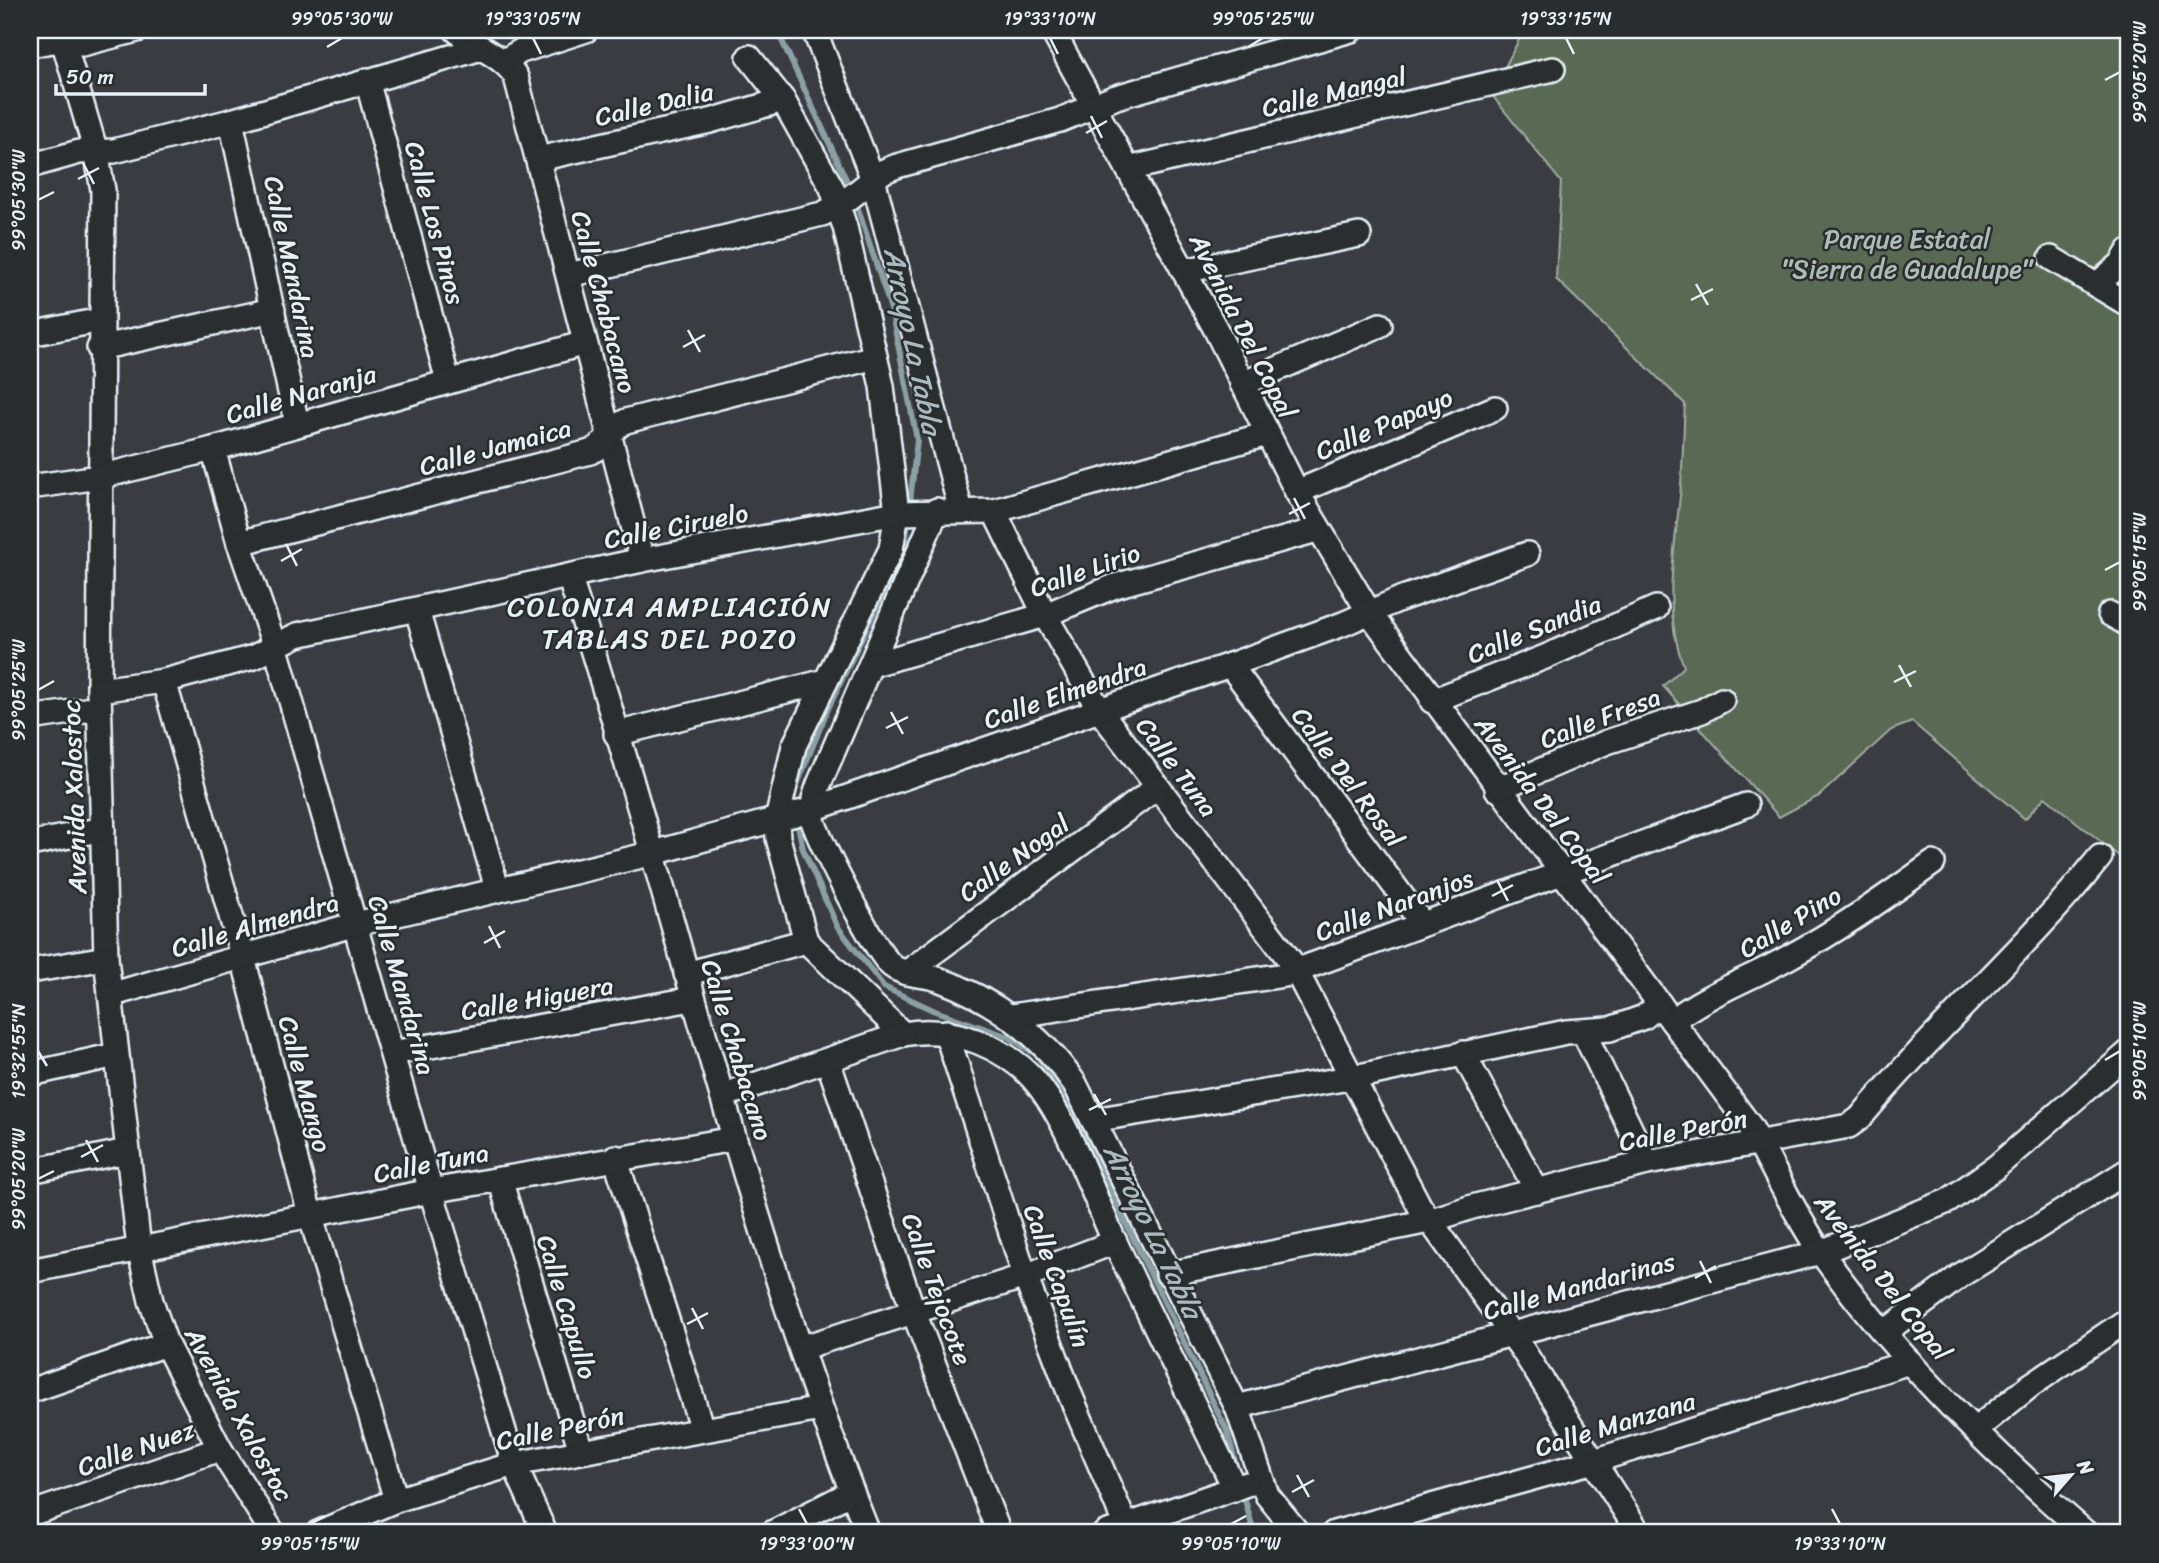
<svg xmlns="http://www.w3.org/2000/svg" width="2159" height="1563" viewBox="0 0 2159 1563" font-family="Sriracha,sans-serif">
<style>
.green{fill:#5a6952;stroke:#a1ada5;stroke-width:2}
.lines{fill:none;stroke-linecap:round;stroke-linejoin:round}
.stream{stroke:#8aa0a4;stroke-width:6}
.minor-casing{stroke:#e8f1f8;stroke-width:28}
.minor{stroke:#2a2d2e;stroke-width:23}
.ticks{fill:none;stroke:#e8f1f8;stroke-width:2.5}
.labels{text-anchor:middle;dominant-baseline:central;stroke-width:5;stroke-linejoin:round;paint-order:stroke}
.street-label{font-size:26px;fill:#e8f1f8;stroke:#2a2d2e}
.park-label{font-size:26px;fill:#afbbb6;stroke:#2a2d2e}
.water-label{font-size:28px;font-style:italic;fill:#aabbc0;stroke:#2a2d2e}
.neighbourhood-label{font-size:28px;letter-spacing:2px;fill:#e8f1f8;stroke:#2a2d2e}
.neatline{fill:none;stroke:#e8f1f8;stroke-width:2.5}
.ticks-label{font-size:18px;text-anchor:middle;fill:#e8f1f8}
</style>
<rect width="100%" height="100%" fill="#3b3c42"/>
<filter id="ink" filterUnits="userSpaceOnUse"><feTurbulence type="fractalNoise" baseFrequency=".0143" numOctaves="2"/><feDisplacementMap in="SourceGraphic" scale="14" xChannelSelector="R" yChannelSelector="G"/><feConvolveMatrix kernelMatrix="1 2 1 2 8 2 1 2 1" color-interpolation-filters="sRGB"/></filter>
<g filter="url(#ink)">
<path class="green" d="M 1524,30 L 2129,30 L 2129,864 L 2045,797 L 2025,819 L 1912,722 L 1891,730 L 1819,796 L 1779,817 L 1663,686 L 1684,667 C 1662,610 1674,555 1680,496 C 1683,466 1683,435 1685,404 L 1556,279 L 1561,182 L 1491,94 Z"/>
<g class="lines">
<g class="stream">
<path d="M 777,30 L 851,190"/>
<path d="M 855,200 L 891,309 L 917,440 L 905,547 L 826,713 L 792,797 L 803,849 L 837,926 L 884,987 L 935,1011 L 1009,1037 L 1037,1055 L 1068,1105 L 1174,1322 L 1227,1431 L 1237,1469"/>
<path d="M 1242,1489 L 1254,1533"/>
</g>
<g class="minor-casing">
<g id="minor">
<path d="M 60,30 L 96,152 L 103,190 L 99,690 L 106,958 L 139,1248 L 151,1301 L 166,1344 L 220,1449 L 273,1533"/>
<path d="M 456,30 C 475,48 503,55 516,77 L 642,560"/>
<path d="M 814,30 L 873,179 L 961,511"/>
<path d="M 1052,30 L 1215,328 L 1297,492 L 1369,612 L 1750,1126 C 1774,1168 1792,1210 1820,1251 C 1894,1356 1990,1450 2086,1533"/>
<path d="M 30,45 L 52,41 L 82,44 L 137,30"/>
<path d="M 749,57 L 783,100 L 832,188 L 845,227 L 882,386 L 897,513 L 891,549 L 794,746 L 777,820 L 778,838 L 806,941 L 903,1034 C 944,1026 988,1040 1021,1067 C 1062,1100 1091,1191 1114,1240 C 1153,1323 1195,1406 1235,1489"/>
<path d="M 504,61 L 521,51 L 586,30"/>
<path d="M 367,80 L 448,381"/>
<path d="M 231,121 L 297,424"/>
<path d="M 538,159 L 710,121 L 783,100"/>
<path d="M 30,166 L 79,152 L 114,151 L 231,121 L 478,49"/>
<path d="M 1128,169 L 1553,69"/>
<path d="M 2051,258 L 2129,305"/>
<path d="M 1184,271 L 1359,235"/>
<path d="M 569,275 L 822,214 L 839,206 L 884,171 L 897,166 L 1060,120 L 1116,97 L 1351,30"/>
<path d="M 2096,285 L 2121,264 L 2129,251"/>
<path d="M 30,334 L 101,320"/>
<path d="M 99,348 L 273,310"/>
<path d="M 1242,384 L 1380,325"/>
<path d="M 213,449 L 239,543 L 279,659 L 431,1191 L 514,1464 L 545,1533"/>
<path d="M 30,487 L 99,477 L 213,449 L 585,343"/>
<path d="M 1297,492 L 1495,408"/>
<path d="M 937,510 L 819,784 L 814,799 L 813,821 C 822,846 875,952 892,966 C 905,976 923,974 938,979 C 993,999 1042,1035 1075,1084 L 1237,1407 L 1267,1495 L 1298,1533"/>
<path d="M 994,511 L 1045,615 L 1100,711 L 1292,963 L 1420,1207 L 1522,1349 L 1639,1533"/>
<path d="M 239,543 L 590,452 C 607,445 610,428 626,421 L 875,357"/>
<path d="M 569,576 C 672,894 744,1222 868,1533"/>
<path d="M 417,610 L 497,888"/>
<path d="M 2110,614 L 2129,625"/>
<path d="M 871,665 L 1045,615 L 1115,586 L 1317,530"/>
<path d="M 1230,665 L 1422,923"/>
<path d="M 164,681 L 243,958 L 310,1214 L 396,1500"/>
<path d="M 99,690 L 164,681 L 254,657 L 297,635 L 642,560 L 897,513 L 994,511 L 1267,434"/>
<path d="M 1432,701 L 1545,657 L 1656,608"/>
<path d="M 30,718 L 99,708"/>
<path d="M 616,734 L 826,681"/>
<path d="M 1497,789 L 1607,742 L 1702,711 L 1722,700"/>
<path d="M 30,844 L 103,829"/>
<path d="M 30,971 L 106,958"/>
<path d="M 906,973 L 1156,788"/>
<path d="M 686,974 L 806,941"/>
<path d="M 110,995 L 356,924 L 650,854 L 810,810 L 1230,665 L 1343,624 L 1400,599 L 1527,554"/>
<path d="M 1011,1016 L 1285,975 L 1746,805"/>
<path d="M 1672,1021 C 1707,994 1750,979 1789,957 C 1839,930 1887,896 1933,863"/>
<path d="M 1583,1031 L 1647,1163"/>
<path d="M 946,1032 L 1025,1276 L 1071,1397 L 1129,1533"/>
<path d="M 392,1053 L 692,999"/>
<path d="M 1463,1053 L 1537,1191"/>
<path d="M 828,1061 L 914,1313 L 999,1533"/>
<path d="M 30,1074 L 116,1055"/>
<path d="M 722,1096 L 903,1034"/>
<path d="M 1093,1120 L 1350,1078 L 1566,1032 L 1610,1029 L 1644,1017 L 1660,1004"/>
<path d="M 615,1157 L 702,1429"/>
<path d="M 30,1171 L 127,1151"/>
<path d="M 500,1179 L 581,1451"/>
<path d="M 30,1271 L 431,1191 L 734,1139"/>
<path d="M 1168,1274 L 1429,1221 L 1472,1207 L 1647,1163 L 1849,1126 L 1860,1118 C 1936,1027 2026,949 2100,857"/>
<path d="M 1885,1332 L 1961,1275 L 2129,1170"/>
<path d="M 801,1348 L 1025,1276 L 1115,1242"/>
<path d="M 30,1391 L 166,1344"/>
<path d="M 1237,1407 L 1821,1252 L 1948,1201 L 1996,1167 L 2129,1052"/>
<path d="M 1976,1429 L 2031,1385 L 2129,1319"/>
<path d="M 30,1514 L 220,1449"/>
<path d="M 318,1533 L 396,1500 L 514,1464 L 821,1409"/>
<path d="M 772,1533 L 852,1492"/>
<path d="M 1105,1533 L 1247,1484"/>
<path d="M 1334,1533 L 1594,1461 L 1910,1362"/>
</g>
</g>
<use href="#minor" class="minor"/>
</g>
</g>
<path class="ticks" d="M 533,38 L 541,54M 1050,38 L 1058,54M 1566,38 L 1574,54M 327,47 L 342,38M 1248,47 L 1263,38M 2105,80 L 2120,72M 1091,116 L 1102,138M 1086,133 L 1107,121M 83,163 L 94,184M 78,179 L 99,168M 38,200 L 54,192M 1696,284 L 1708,305M 1691,300 L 1713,289M 688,330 L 700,352M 683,347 L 705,335M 1294,498 L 1305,519M 1289,514 L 1310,503M 286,544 L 297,566M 281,561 L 302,549M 2105,570 L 2120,562M 1899,665 L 1911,687M 1894,682 L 1916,671M 38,690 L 54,681M 891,712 L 903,734M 886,728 L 908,717M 1497,880 L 1508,901M 1492,896 L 1513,885M 489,926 L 500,948M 484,943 L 505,931M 38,1051 L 47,1066M 2105,1060 L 2120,1051M 1094,1094 L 1106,1115M 1089,1110 L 1111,1099M 86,1140 L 98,1162M 81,1157 L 103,1145M 38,1179 L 54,1171M 1700,1261 L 1711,1283M 1695,1278 L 1716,1266M 692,1308 L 703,1329M 687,1324 L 708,1313M 1297,1475 L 1309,1497M 1292,1492 L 1314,1480M 799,1509 L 807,1524M 1832,1509 L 1840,1524M 310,1524 L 325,1516M 1231,1524 L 1246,1516"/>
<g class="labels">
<g class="street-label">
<text transform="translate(1334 92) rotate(-13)">Calle Mangal</text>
<text transform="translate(654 104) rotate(-13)">Calle Dalia</text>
<text transform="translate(435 223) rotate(75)">Calle Los Pinos</text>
<text transform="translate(292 267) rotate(78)">Calle Mandarina</text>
<text transform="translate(604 302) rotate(75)">Calle Chabacano</text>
<text transform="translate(1243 326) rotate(63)">Avenida Del Copal</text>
<text transform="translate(301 394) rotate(-16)">Calle Naranja</text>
<text transform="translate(1384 424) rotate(-23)">Calle Papayo</text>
<text transform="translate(495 447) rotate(-15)">Calle Jamaica</text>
<text transform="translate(676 526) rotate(-11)">Calle Ciruelo</text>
<text transform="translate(1085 570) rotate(-19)">Calle Lirio</text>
<text transform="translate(1534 629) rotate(-22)">Calle Sandia</text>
<text transform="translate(1065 693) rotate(-19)">Calle Elmendra</text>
<text transform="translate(1600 718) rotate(-21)">Calle Fresa</text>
<text transform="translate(1177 767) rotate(53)">Calle Tuna</text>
<text transform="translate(1348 777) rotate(53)">Calle Del Rosal</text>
<text transform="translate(74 797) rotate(-92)">Avenida Xalostoc</text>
<text transform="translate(1542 800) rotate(53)">Avenida Del Copal</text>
<text transform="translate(1014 858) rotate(-36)">Calle Nogal</text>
<text transform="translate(1394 905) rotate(-20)">Calle Naranjos</text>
<text transform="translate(1790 922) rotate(-31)">Calle Pino</text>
<text transform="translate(255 925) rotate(-16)">Calle Almendra</text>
<text transform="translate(402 985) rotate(74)">Calle Mandarina</text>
<text transform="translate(537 998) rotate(-10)">Calle Higuera</text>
<text transform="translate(737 1050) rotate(73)">Calle Chabacano</text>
<text transform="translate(305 1084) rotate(75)">Calle Mango</text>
<text transform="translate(1683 1130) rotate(-11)">Calle Perón</text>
<text transform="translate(431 1163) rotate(-11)">Calle Tuna</text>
<text transform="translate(1057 1276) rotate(70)">Calle Capulín</text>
<text transform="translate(1883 1277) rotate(52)">Avenida Del Copal</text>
<text transform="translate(1579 1286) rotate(-15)">Calle Mandarinas</text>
<text transform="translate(937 1289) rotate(70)">Calle Tejocote</text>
<text transform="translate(567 1307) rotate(73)">Calle Capullo</text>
<text transform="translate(239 1414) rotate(61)">Avenida Xalostoc</text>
<text transform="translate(1615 1424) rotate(-17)">Calle Manzana</text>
<text transform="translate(560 1428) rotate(-12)">Calle Perón</text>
<text transform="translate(136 1448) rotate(-19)">Calle Nuez</text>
</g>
<g class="park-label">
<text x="1907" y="239">Parque Estatal<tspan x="1907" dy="30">"Sierra de Guadalupe"</tspan></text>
</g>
<g class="water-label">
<text transform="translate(913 341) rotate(78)">Arroyo La Tabla</text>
<text transform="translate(1153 1231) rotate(64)">Arroyo La Tabla</text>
</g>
<g class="neighbourhood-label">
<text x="670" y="606">COLONIA AMPLIACIÓN<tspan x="670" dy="32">TABLAS DEL POZO</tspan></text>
</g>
</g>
<rect width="2159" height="1563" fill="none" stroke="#2a2d2e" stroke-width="77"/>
<g transform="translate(2071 1475) rotate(62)" stroke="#2a2d2e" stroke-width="5" paint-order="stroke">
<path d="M0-5L12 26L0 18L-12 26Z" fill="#e8f1f8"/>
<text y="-10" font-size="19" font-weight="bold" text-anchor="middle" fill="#e8f1f8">N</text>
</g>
<path d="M56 84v10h149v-10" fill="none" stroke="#e8f1f8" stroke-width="3.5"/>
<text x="66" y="84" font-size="21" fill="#e8f1f8" stroke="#2a2d2e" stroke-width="5" paint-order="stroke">50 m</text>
<rect x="38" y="38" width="2082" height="1486" class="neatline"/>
<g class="ticks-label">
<text x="342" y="25">99°05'30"W</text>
<text x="533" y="25">19°33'05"N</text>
<text x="1050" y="25">19°33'10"N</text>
<text x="1263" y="25">99°05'25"W</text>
<text x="1566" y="25">19°33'15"N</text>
<text transform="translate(2140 72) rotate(-90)" y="6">99°05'20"W</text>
<text transform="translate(19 200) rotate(-90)" y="6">99°05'30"W</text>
<text transform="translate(2140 562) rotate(-90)" y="6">99°05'15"W</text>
<text transform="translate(19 690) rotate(-90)" y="6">99°05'25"W</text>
<text transform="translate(19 1051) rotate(-90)" y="6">19°32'55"N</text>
<text transform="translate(2140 1051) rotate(-90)" y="6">99°05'10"W</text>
<text transform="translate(19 1179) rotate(-90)" y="6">99°05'20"W</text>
<text x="310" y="1550">99°05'15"W</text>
<text x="807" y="1550">19°33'00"N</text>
<text x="1231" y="1550">99°05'10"W</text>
<text x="1840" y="1550">19°33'10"N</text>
</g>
</svg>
